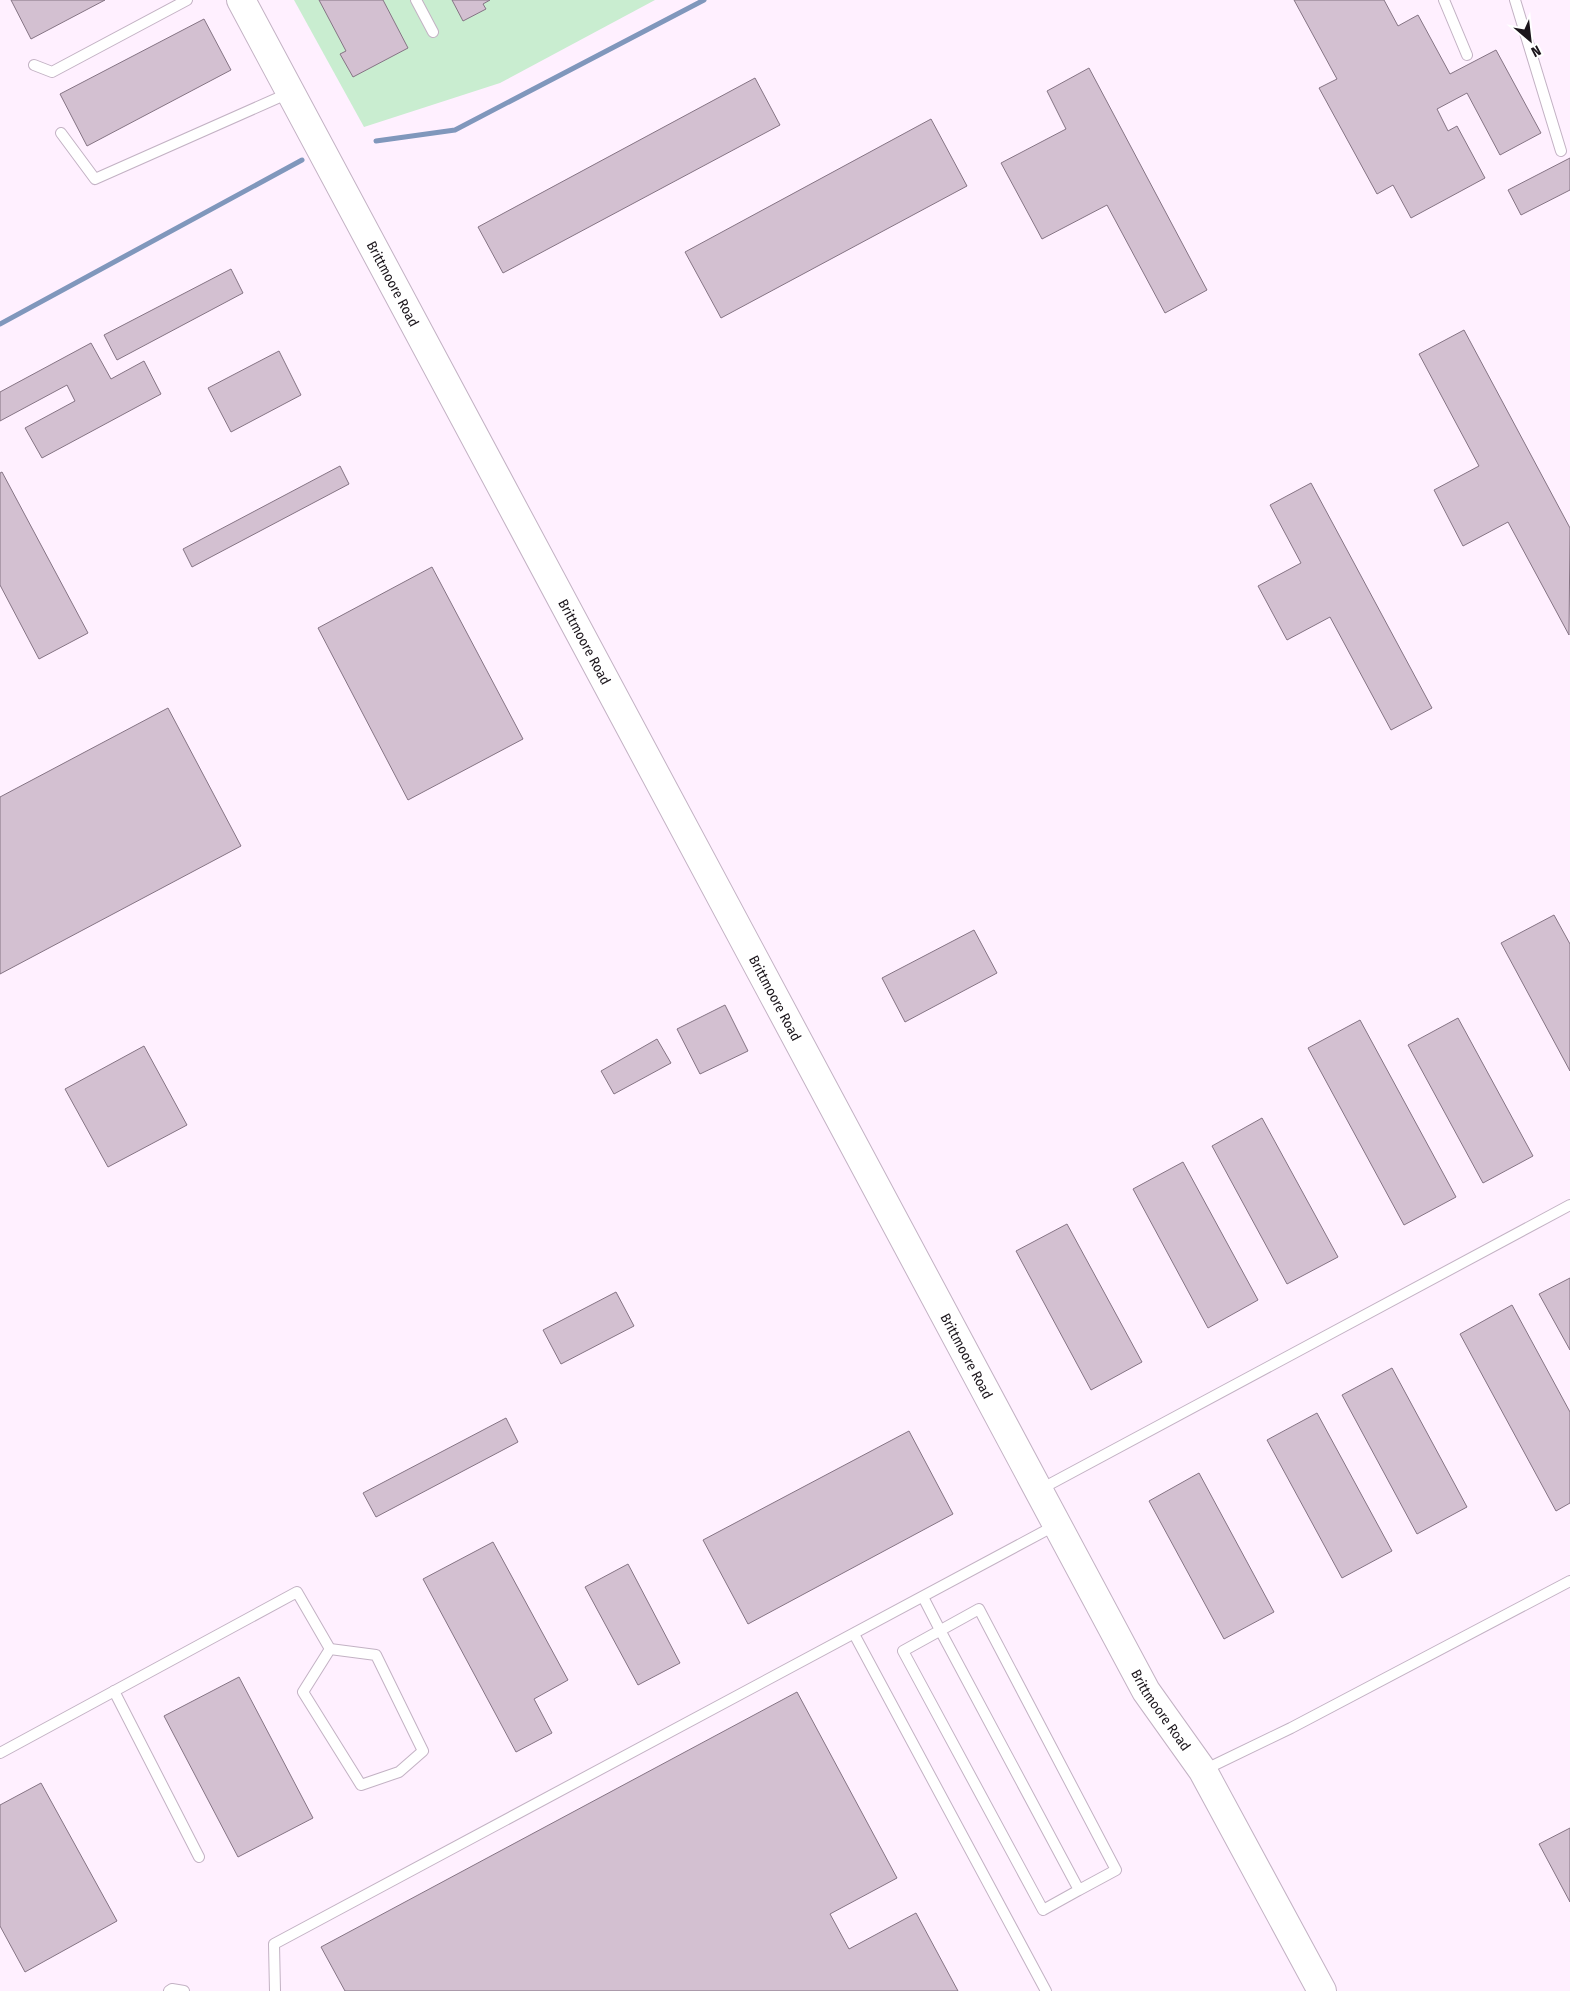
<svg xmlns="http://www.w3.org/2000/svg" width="1570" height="1991" viewBox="0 0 1570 1991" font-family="'Fira Sans Condensed',sans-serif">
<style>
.green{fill:#c9edd0}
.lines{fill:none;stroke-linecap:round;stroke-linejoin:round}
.stream{stroke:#8097bc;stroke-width:5}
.building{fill:#d3c0d1;stroke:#857484}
.service-casing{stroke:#c3b2c4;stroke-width:12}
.secondary-casing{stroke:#c3b2c4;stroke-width:30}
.service{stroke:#fff;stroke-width:10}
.secondary{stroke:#fff;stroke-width:28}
.labels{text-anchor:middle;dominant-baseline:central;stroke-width:4;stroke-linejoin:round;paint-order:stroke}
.street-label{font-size:14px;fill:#1b151b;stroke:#fff}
</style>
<rect width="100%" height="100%" fill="#fff0ff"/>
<path class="green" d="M 294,0 L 655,0 L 500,83 L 364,127 Z"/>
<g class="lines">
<g class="stream">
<path d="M 376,141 L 455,130 L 704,0"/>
<path d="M 0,324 L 302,160"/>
</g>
</g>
<g class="building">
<path d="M 11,0 L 105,0 L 31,39 Z"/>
<path d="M 319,0 L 383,0 L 408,48 L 353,77 L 340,54 L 346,51 Z"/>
<path d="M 452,0 L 490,0 L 483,4 L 486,9 L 463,21 Z"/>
<path d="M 1294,0 L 1384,0 L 1398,26 L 1418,15 L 1450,74 L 1496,50 L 1541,133 L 1500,155 L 1467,93 L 1437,109 L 1448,131 L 1457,126 L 1485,178 L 1411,218 L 1393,185 L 1377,194 L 1319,88 L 1337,79 Z"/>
<path d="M 204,19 L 231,70 L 87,146 L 60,94 Z"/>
<path d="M 1089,68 L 1207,290 L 1165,313 L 1107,205 L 1042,239 L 1001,163 L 1066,129 L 1047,91 Z"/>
<path d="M 755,78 L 780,125 L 503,273 L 478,227 Z"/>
<path d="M 931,119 L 967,186 L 721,318 L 685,252 Z"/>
<path d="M 1570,158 L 1570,190 L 1521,215 L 1508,190 Z"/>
<path d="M 231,269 L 243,293 L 117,360 L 104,335 Z"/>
<path d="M 1464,330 L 1570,528 L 1569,635 L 1508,522 L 1463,546 L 1434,490 L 1479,466 L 1419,354 Z"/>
<path d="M 91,343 L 111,379 L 144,361 L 161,394 L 42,458 L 25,428 L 75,401 L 67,385 L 0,421 L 0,392 Z"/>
<path d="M 279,351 L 301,395 L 231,432 L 208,388 Z"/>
<path d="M 340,466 L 349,484 L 192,567 L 183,549 Z"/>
<path d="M 2,472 L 88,633 L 39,659 L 0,585 L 0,473 Z"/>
<path d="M 1311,483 L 1432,708 L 1391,730 L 1330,617 L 1287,640 L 1258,586 L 1301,563 L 1270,505 Z"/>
<path d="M 432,567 L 523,739 L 408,800 L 318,628 Z"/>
<path d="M 168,708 L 241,846 L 0,974 L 0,797 Z"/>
<path d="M 1554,915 L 1570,944 L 1570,1071 L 1501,943 Z"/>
<path d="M 974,930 L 997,973 L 905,1022 L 882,978 Z"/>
<path d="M 725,1005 L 748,1051 L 700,1074 L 677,1029 Z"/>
<path d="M 1458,1018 L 1533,1156 L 1483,1183 L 1408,1045 Z"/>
<path d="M 1360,1020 L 1456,1197 L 1404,1225 L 1308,1048 Z"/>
<path d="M 657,1039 L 671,1063 L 614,1094 L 601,1071 Z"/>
<path d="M 144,1046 L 187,1125 L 108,1167 L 65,1089 Z"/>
<path d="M 1262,1118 L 1338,1257 L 1287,1284 L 1212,1146 Z"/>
<path d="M 1183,1162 L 1258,1300 L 1208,1328 L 1133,1189 Z"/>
<path d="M 1067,1224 L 1142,1362 L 1091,1390 L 1016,1251 Z"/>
<path d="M 1570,1278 L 1570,1350 L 1539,1294 Z"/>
<path d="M 616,1292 L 634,1326 L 561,1364 L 543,1330 Z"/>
<path d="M 1512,1305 L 1570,1412 L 1570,1503 L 1556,1511 L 1460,1334 Z"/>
<path d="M 1392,1368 L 1467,1507 L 1417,1534 L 1342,1395 Z"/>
<path d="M 1317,1413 L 1392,1551 L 1342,1578 L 1267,1440 Z"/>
<path d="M 506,1418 L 518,1442 L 376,1517 L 363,1493 Z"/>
<path d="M 909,1431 L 953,1514 L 748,1624 L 703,1540 Z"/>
<path d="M 1199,1473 L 1274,1612 L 1224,1639 L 1149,1501 Z"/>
<path d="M 493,1542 L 568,1680 L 534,1699 L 552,1733 L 516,1752 L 423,1579 Z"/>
<path d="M 628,1564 L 680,1663 L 638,1685 L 585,1587 Z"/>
<path d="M 239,1677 L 313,1818 L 238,1857 L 164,1716 Z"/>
<path d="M 797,1692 L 897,1878 L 830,1914 L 849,1949 L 916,1913 L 958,1991 L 345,1991 L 321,1947 Z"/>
<path d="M 41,1783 L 117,1921 L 25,1972 L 0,1926 L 0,1805 Z"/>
<path d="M 1570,1828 L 1570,1902 L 1539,1844 Z"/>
</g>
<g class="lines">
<g class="service-casing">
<g id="service">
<path d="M 416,0 L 433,32"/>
<path d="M 1444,0 L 1467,55"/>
<path d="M 1515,0 L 1561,151"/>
<path d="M 34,65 L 52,72 L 187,0"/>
<path d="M 61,133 L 95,179 L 289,93"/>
<path d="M 1039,1490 L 1570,1205"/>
<path d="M 923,1597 L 940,1630 L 1079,1890 L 1116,1870 L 979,1609 L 903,1651 L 1043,1910 L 1079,1890"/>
<path d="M 854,1634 L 1046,1991"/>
<path d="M 330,1649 L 376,1655 L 423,1751 L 399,1772 L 361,1785 L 303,1692 Z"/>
<path d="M 114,1691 L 199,1857"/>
<path d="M 0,1753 L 297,1592 L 330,1649"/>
<path d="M 1204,1770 L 1291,1728 L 1570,1581"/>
<path d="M 169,1991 L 172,1989 L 184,1991"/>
<path d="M 275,1991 L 274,1944 L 1056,1525"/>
</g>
</g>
<g class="secondary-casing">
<g id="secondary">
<path id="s1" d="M 241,0 L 1146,1691 L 1203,1771 L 1322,1991"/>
</g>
</g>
<use href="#service" class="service"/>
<use href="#secondary" class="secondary"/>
</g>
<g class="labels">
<g class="street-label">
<text stroke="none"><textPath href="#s1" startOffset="322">Brittmoore Road</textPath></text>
<text stroke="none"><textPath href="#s1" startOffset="728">Brittmoore Road</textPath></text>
<text stroke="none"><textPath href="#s1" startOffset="1132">Brittmoore Road</textPath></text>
<text stroke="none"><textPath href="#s1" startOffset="1538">Brittmoore Road</textPath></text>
<text stroke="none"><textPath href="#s1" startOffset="1942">Brittmoore Road</textPath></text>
</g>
</g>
<g transform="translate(1530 40) rotate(152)" stroke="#ffffff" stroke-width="4" paint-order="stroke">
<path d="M0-4L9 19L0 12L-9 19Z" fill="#1b151b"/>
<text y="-8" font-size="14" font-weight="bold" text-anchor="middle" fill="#1b151b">N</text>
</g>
</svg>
